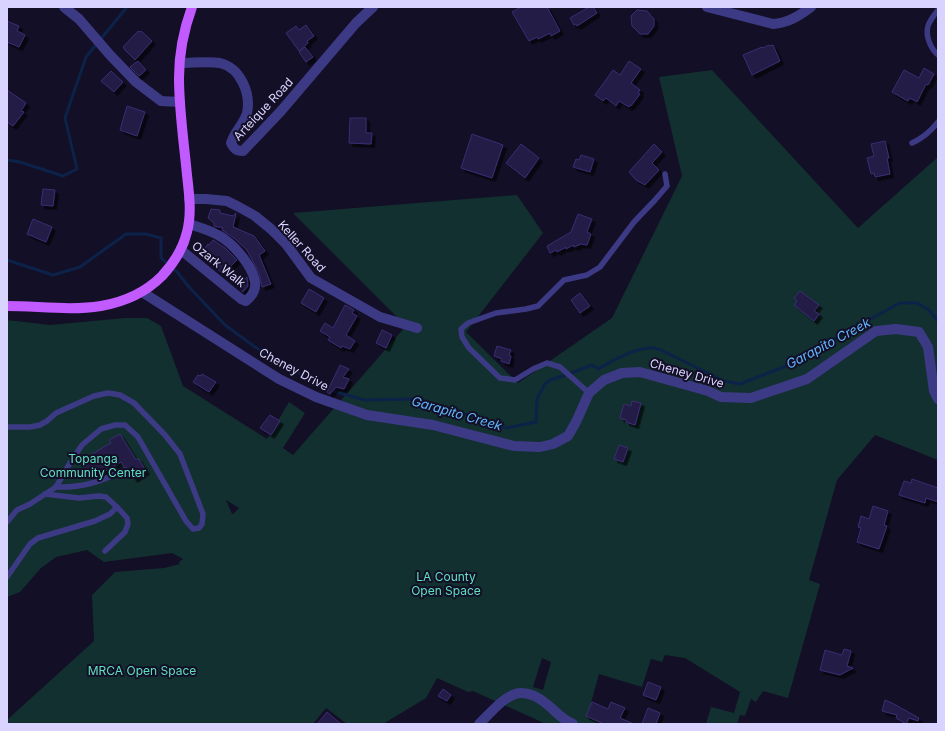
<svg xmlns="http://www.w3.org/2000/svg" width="945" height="731" viewBox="0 0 945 731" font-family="Inter,sans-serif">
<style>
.green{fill:#12302f;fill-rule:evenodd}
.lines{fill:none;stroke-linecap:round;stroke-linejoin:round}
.stream{stroke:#0c2248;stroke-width:3}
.building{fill:#241b47;stroke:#3b2d73;filter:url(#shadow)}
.service{stroke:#3d3a85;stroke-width:5.5}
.minor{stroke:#3d3a85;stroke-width:10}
.primary{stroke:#c25bff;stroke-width:10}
.labels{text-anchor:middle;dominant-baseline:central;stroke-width:4;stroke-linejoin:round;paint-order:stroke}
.street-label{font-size:12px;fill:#d9d4ff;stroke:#130f26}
.park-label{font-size:12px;fill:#5fe0c0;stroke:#130f26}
.water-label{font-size:13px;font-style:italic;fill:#62b6ff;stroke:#130f26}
</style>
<defs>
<filter id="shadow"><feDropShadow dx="3.5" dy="3.5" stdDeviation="0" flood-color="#0009"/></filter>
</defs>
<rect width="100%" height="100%" fill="#130f26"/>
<path class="green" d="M 712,70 L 858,228 L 938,157 L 938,460 L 875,435 L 837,480 L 809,580 L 820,584 L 788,698 L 763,691 L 756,702 L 751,699 L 745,716 L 740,715 L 737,724 L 706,724 L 711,707 L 734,713 L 740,692 L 685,658 L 665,655 L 662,662 L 651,659 L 642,687 L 599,674 L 587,718 L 600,723 L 599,724 L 546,724 L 473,691 L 468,692 L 437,678 L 426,698 L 383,724 L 347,724 L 326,708 L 313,724 L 8,724 L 7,720 L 94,641 L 92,595 L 115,572 L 164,568 L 180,564 L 179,562 L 183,559 L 172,553 L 104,562 L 87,550 L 56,557 L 41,568 L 20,592 L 7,597 L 7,320 L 50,325 L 125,318 L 147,318 L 161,326 L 183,386 L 267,439 L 289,402 L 305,413 L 283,448 L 293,455 L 406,326 L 293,213 L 517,195 L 543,233 L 466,332 L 518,383 L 612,318 L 682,176 L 659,77 ZM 226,500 L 239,508 L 233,514 L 232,514 ZM 542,658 L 551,662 L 543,690 L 533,687 Z"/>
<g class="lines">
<g class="stream">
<path d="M 7,160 L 20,162 L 63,176 L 77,169 L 65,118 L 86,57 L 127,7"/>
<path d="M 7,260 L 53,275 L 80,267 L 126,234 L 146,234 L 161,238 L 161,258 L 178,273 L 189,287 L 225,325 L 255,347 L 325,389 L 365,400 L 412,399 L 468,415 L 506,428 L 536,422 L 537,399 L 545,384 L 550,380 L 569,374 L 592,365 L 598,369 C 612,361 633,349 649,348 C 653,347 657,349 661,350 L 724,381 L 740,384 L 799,361 L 839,336 L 900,303 L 917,303 L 929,310 L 938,321"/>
</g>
</g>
<g class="building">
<path d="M 521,7 L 547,7 L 560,31 L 551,36 L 550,33 L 538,39 L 537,37 L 529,41 L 512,12 Z"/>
<path d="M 589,7 L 593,7 L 597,13 L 577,26 L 576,24 L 574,25 L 570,18 Z"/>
<path d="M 637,10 L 647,11 L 654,19 L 654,26 L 648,34 L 640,34 L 632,26 L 631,16 Z"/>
<path d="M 7,21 L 19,26 L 17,31 L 25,35 L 19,47 L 7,42 Z"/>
<path d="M 306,25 L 314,36 L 307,41 L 308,43 L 299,51 L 286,33 L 296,26 L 299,30 Z"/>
<path d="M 138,31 L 140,32 L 141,31 L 152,41 L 135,60 L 124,49 L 124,48 L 123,47 Z"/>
<path d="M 769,45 L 770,46 L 773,45 L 780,61 L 752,75 L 743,55 L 762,47 L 763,48 Z"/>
<path d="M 305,47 L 313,57 L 306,62 L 299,52 Z"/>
<path d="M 138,61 L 146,70 L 139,76 L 130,67 Z"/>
<path d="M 629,61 L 641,69 L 631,83 L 640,90 L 638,93 L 640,94 L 631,106 L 630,105 L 629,107 L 619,101 L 616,106 L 606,98 L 603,101 L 595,95 L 613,70 L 620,75 Z"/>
<path d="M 924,68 L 934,74 L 928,85 L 926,84 L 917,102 L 910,98 L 908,101 L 892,92 L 904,70 L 919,78 Z"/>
<path d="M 111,71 L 123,82 L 114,92 L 101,81 Z"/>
<path d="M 7,90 L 26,103 L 21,111 L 24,112 L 13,126 L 7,122 Z"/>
<path d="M 127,106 L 145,112 L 137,136 L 120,130 Z"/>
<path d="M 350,118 L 366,118 L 366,133 L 372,133 L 371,144 L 349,143 Z"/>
<path d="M 472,134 L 503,145 L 492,178 L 461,168 Z"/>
<path d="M 885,141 L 889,158 L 887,158 L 890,174 L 875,177 L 874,173 L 871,174 L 867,158 L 874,156 L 871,144 Z"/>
<path d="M 521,144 L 539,158 L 525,178 L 506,163 Z"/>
<path d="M 654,144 L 662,152 L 652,163 L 659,170 L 645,185 L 636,180 L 629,172 Z"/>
<path d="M 581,155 L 594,159 L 590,172 L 573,167 L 576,159 L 579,160 Z"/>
<path d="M 43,189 L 55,190 L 53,206 L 41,205 Z"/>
<path d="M 211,209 L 220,210 L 220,213 L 233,216 L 236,213 L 233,227 L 254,236 L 265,251 L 259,255 L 271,284 L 262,287 L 259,273 L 247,250 L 234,238 L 222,230 L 223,228 L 214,226 L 214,223 L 208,218 Z"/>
<path d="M 578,214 L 592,219 L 587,232 L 591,234 L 587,245 L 581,244 L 574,247 L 573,245 L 566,249 L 566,247 L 557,252 L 556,250 L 550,253 L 547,246 L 571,232 Z"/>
<path d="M 33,219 L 52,227 L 46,242 L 27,234 Z"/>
<path d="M 213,240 L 225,248 L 237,260 L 223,274 L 200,254 L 208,244 L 209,245 Z"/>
<path d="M 247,277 L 248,286 L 243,292 L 238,285 Z"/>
<path d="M 309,289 L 324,298 L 316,312 L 301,303 Z"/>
<path d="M 800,291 L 819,305 L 814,311 L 819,314 L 814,321 L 794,305 L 797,301 L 794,298 Z"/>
<path d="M 580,293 L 590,306 L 580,313 L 571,300 Z"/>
<path d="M 345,305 L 354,310 L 352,313 L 357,316 L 346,335 L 355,341 L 350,349 L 342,346 L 341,348 L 328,340 L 330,337 L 320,331 L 325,323 L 333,328 Z"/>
<path d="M 382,330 L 392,335 L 386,348 L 376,343 Z"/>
<path d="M 497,346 L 511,350 L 509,355 L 511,356 L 509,364 L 501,361 L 502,359 L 494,356 Z"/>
<path d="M 340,365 L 349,369 L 343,377 L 349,379 L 344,389 L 336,387 L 330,394 L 327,392 Z"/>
<path d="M 202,374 L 216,382 L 209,392 L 193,382 L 198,375 L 200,376 Z"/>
<path d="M 632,401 L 641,403 L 635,425 L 626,422 L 626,420 L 620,418 L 624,404 L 631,406 Z"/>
<path d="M 270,415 L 280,421 L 271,435 L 260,428 Z"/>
<path d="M 120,434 L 136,460 L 138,458 L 146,471 L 134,479 L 126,467 L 125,468 L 121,462 L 92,479 L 83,464 L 94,457 L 92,454 L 111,443 L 109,440 Z"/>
<path d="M 619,445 L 628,448 L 623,462 L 614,459 Z"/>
<path d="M 912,479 L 938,488 L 938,502 L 926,498 L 925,503 L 899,495 L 904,481 L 911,483 Z"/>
<path d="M 873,506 L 888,511 L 884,525 L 887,526 L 879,549 L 857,542 L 861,528 L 858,527 L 861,516 L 869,519 Z"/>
<path d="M 844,649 L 851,651 L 847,666 L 853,668 L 840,675 L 820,670 L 825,650 L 842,655 Z"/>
<path d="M 648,682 L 661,687 L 656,700 L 643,695 Z"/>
<path d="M 443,689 L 451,695 L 447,701 L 438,696 Z"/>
<path d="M 885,700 L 892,703 L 919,718 L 918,721 L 909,718 L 906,724 L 896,718 L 897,715 L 882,711 Z"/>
<path d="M 592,702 L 608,709 L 611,702 L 625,708 L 620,718 L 634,724 L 604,724 L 586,716 Z"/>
<path d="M 648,708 L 660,713 L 656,724 L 642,724 Z"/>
<path d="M 327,712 L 341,724 L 317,724 Z"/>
</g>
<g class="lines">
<g class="service">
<path d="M 938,10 C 934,15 930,20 928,26 C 925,36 931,49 938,55"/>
<path d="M 912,143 C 923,138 931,131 938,122"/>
<path d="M 589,393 L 560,367 L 547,363 L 533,369 L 515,380 L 500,378 L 469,348 L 462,337 L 461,329 L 468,323 L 496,313 L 526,309 L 538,306 L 564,280 L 587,275 L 600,267 L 634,222 L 655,200 L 667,186 L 665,174"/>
<path d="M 7,427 L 30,427 L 40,425 L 47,421 L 56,413 L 94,396 L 108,393 L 120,395 L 134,403 L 165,435 L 180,454 L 203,514 L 202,524 L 199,528 L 193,529 L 186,521 L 138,437 L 125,425 L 115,425 L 101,429 L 82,445 L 70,463 L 56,487 L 30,504 L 17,510 L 7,522"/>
<path d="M 56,487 C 79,488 99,483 119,472"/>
<path d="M 45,494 L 79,498 L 99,496 L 106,497 L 117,507 L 127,518 L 128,524 L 125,532 L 105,551"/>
<path d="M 7,577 L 30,544 L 38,538 L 95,521 L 110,514 L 117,507"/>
</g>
<g class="minor">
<path d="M 64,7 L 79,19 L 110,55 L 136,82 L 161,101 L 180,102"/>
<path d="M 707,7 L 773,24 C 788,23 799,16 811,7"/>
<path d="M 180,63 C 193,63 207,61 220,63 C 241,68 251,94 247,113 C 244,124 234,132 231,143 C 234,149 236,151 243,151 L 281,111 L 356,23 L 373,7"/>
<path d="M 189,199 L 206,199 L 227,201 L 239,207 L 255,216 L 271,229 L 286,244 L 311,278 L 380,317 L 417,328"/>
<path d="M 181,250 L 241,299 L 246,301 C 252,296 256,290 255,282 C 253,266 232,242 218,235 C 209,230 198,227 189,224"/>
<path d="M 142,292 L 279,379 L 316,397 L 367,415 L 433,425 L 514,446 L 540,447 L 553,444 L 568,436 L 576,422 L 589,393 L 604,380 L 622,373 L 640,372 L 708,391 L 721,397 L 751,398 L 807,379 L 876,331 L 896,329 L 919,332 L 928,347 L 934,391 L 938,399"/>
<path d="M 479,724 C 502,702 516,678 548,705 C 556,712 563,720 573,724"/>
</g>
<path class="primary" d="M 7,306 C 38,306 70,311 101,306 C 124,302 145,293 162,276 C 174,263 183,249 187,232 C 192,213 189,193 187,175 C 184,143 179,110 179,78 C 179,54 184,29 192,7"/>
</g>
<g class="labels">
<g class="street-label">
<text transform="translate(263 109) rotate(-47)">Arteique Road</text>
<text transform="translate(302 246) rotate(48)">Keller Road</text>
<text transform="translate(219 264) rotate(39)">Ozark Walk</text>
<text transform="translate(294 369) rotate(28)">Cheney Drive</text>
<text transform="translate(687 373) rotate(16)">Cheney Drive</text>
</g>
<g class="park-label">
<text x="93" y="458">Topanga<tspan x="93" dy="14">Community Center</tspan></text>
<text x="446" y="576">LA County<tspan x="446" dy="14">Open Space</tspan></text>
<text x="142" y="670">MRCA Open Space</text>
</g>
<g class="water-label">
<text transform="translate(828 343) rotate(-28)">Garapito Creek</text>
<text transform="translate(457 413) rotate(16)">Garapito Creek</text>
</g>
</g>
<rect width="945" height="731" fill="none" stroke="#d9d4ff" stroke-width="16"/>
</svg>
